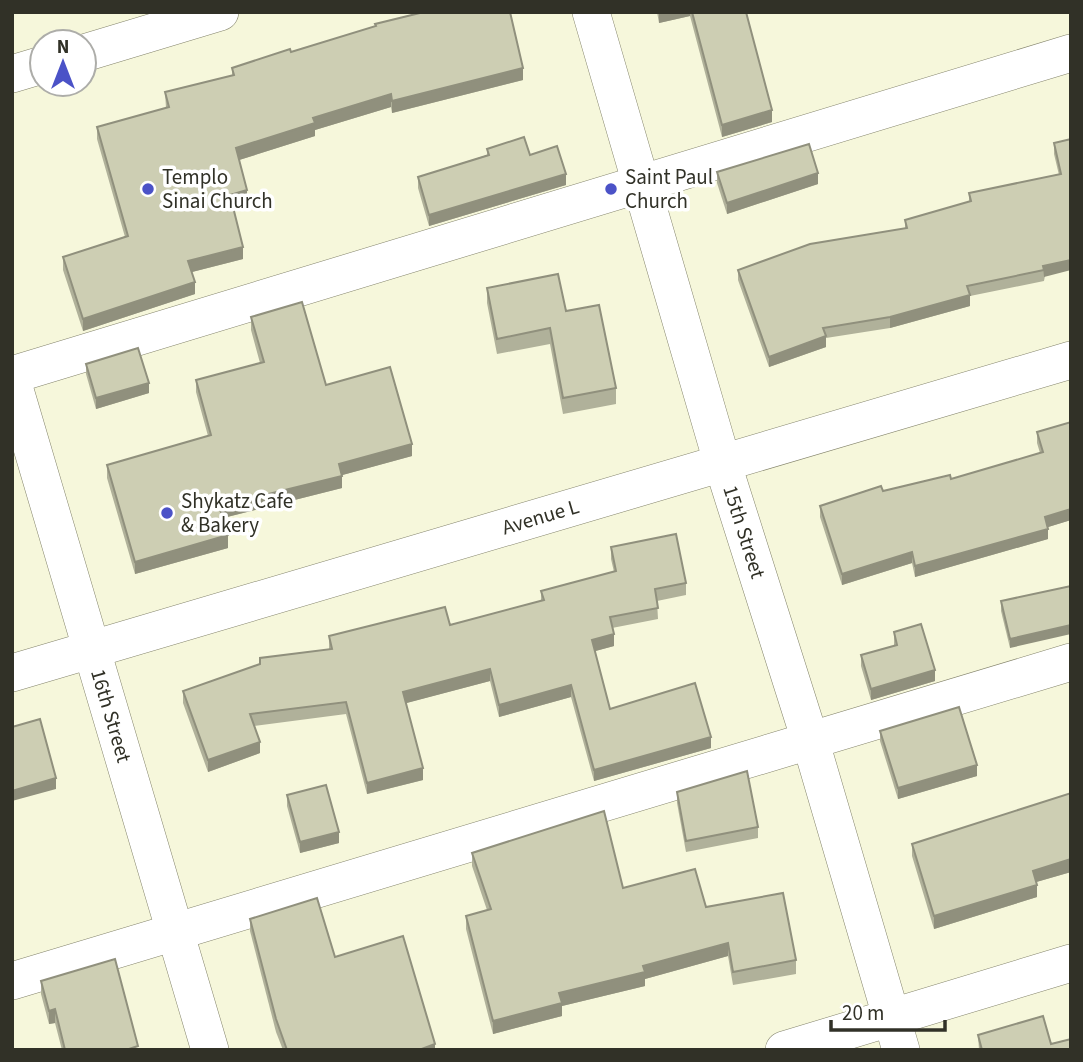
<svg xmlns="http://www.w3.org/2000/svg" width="1083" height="1062" viewBox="0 0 1083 1062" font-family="'Source Sans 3',sans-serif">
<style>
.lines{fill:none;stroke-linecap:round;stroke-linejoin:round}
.minor-casing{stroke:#84846c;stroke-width:38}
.minor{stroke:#fff;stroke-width:37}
.wall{fill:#b0b19a}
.shaded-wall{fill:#90907d}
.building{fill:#cdceb3;stroke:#90907d;stroke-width:2}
.poi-dot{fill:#4b52c7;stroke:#fff;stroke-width:2.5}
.labels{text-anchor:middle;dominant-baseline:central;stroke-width:7;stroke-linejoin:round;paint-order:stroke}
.poi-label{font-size:21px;fill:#313127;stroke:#fff;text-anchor:start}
.street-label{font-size:21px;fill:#313127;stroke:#fff}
</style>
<rect width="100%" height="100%" fill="#f6f7db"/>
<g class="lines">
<g class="minor-casing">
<g id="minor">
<path id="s1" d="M 591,12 L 723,465 L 811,743 L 901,1050"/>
<path d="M 84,53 L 220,12"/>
<path d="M 12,74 L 42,65"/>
<path d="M 12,375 L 1071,53"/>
<path id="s2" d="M 12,380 L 210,1050"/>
<path id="s3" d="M 12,673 L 1071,360"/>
<path d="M 12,981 L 1071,662"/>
<path d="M 784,1050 L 1071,963"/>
</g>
</g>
<use href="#minor" class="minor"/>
</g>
<g class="wall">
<path d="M 657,12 L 746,12 L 772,122 L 722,137 L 690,16 L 659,23 Z"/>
<path d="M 291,52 L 523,80 L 392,113 L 391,107 L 315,130 L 315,136 L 239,160 L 247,203 L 233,207 L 243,259 L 192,272 L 195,294 L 83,331 L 63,270 L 63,257 L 125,237 L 97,139 L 97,127 L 166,108 L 165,92 L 232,76 L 232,68 Z"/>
<path d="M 1071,139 L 1044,281 L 970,296 L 970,306 L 890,328 L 826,338 L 826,347 L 769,367 L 738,280 L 738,270 L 905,229 L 905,220 L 969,202 L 969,193 L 1059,175 L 1054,154 L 1054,143 Z"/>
<path d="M 487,149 L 530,155 L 566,185 L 429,226 L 418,188 L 418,177 L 487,155 Z"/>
<path d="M 717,172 L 818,184 L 727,214 L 717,183 Z"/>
<path d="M 487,288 L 566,311 L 616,388 L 616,404 L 563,414 L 550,344 L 497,354 L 487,303 Z"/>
<path d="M 251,317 L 326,385 L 412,456 L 342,475 L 342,488 L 223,518 L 228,548 L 135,574 L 107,478 L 107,465 L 208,436 L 196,392 L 196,380 L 260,363 L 251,330 Z"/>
<path d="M 86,364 L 149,393 L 96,409 L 86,374 Z"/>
<path d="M 1071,422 L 1071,520 L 1048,527 L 1048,539 L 915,577 L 912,563 L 842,585 L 820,517 L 820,506 L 883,491 L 951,479 L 1040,453 L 1037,443 L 1037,432 Z"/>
<path d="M 611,547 L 686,583 L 686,595 L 657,601 L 658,619 L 612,628 L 614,646 L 595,651 L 610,709 L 711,748 L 594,781 L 571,697 L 499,717 L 490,681 L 406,703 L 423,780 L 367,794 L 346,714 L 254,726 L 260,753 L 208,772 L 183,703 L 183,691 L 260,664 L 260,658 L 329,650 L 329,636 L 450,625 L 541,601 L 541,591 L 614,572 L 611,559 Z"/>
<path d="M 1071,586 L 1010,648 L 1001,611 L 1001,601 Z"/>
<path d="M 894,632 L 935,681 L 871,700 L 861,666 L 861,655 L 894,646 Z"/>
<path d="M 880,731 L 977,776 L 898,799 L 880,741 Z"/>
<path d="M 677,792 L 758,827 L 758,838 L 686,852 L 677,803 Z"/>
<path d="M 1071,793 L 1071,872 L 1036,882 L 1037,897 L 934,929 L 912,856 L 912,844 Z"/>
<path d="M 287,795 L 339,843 L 300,853 L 287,806 Z"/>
<path d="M 472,853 L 706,907 L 796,960 L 796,974 L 733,985 L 728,956 L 645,979 L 645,986 L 562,1006 L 562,1016 L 493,1034 L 466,929 L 466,916 L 487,910 L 472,866 Z"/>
<path d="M 250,919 L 435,1050 L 283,1050 L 276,1032 L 250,931 Z"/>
<path d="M 41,981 L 138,1050 L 62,1050 L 55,1023 L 49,1024 L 41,994 Z"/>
<path d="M 978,1035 L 1051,1044 L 1071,1050 L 979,1050 Z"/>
</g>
<g class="shaded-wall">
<path d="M 659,12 L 690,12 L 690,16 L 659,23 Z"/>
<path d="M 523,68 L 523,80 L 392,113 L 392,101 Z"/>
<path d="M 391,94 L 391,107 L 315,130 L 315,136 L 236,161 L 236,148 L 313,118 Z"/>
<path d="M 772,110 L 772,122 L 722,137 L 722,125 Z"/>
<path d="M 818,173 L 818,184 L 727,214 L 727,203 Z"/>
<path d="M 566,174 L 566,185 L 429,226 L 429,215 Z"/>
<path d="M 247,190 L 247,203 L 230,207 L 230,195 Z"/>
<path d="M 243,247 L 243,259 L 188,273 L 188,261 Z"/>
<path d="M 1071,260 L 1071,270 L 1044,277 L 1043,266 Z"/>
<path d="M 195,282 L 195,294 L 83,331 L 83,319 Z"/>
<path d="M 970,295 L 970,306 L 890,328 L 890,317 Z"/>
<path d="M 826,336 L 826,347 L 769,367 L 769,357 Z"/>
<path d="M 149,383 L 149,393 L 96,409 L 96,398 Z"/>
<path d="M 412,444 L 412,456 L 339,476 L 339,464 Z"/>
<path d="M 342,476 L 342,488 L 219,519 L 219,506 Z"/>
<path d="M 1071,509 L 1071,520 L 1045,528 L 1045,517 Z"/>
<path d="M 1048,529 L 1048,539 L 915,577 L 915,566 Z"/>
<path d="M 228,535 L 228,548 L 135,574 L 135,562 Z"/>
<path d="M 912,552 L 912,563 L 842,585 L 842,574 Z"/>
<path d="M 1071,625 L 1071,634 L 1010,648 L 1010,639 Z"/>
<path d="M 614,634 L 614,646 L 592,652 L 592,640 Z"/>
<path d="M 490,669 L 490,681 L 403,704 L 403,692 Z"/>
<path d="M 935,670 L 935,681 L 871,700 L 871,689 Z"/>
<path d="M 571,685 L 571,697 L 499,717 L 499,705 Z"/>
<path d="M 711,737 L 711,748 L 594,781 L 594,770 Z"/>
<path d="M 260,742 L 260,753 L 208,772 L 208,760 Z"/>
<path d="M 977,765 L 977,776 L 898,799 L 898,788 Z"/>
<path d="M 423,768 L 423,780 L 367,794 L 367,783 Z"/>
<path d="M 56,778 L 56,789 L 12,801 L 12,791 Z"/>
<path d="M 339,832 L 339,843 L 300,853 L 300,842 Z"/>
<path d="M 1071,859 L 1071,872 L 1033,883 L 1033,871 Z"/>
<path d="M 1037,885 L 1037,897 L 934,929 L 934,916 Z"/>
<path d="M 728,943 L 728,956 L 645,979 L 645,986 L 562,1006 L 562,1016 L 493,1034 L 493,1021 L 559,993 L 643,966 Z"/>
<path d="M 55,1009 L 55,1023 L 49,1024 L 49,1011 Z"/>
<path d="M 435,1044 L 435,1050 L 419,1050 Z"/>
</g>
<g class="building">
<path d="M 424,12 L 510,12 L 523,68 L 392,101 L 391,94 L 313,118 L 315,123 L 236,148 L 247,190 L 230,195 L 243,247 L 188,261 L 195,282 L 83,319 L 63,257 L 128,236 L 97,127 L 169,107 L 165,92 L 234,75 L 232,68 L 290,49 L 291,52 L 376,26 L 375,24 Z"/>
<path d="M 692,12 L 746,12 L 772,110 L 722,125 Z"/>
<path d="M 524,137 L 530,155 L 557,146 L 566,174 L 429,215 L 418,177 L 489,155 L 487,149 Z"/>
<path d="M 1071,139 L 1071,260 L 1043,266 L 1044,270 L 967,286 L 970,295 L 890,317 L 823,328 L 826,336 L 769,357 L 738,270 L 810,244 L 907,228 L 905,220 L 971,201 L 969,193 L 1061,174 L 1054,143 Z"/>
<path d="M 809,144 L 818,173 L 727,203 L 717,172 Z"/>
<path d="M 558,274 L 566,311 L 599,305 L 616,388 L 563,398 L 550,328 L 497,339 L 487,288 Z"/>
<path d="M 302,302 L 326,385 L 390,367 L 412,444 L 339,464 L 342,476 L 219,506 L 228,535 L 135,562 L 107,465 L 211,435 L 196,380 L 264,362 L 251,317 Z"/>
<path d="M 138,348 L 149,383 L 96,398 L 86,364 Z"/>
<path d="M 1071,422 L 1071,509 L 1045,517 L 1048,529 L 915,566 L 912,552 L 842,574 L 820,506 L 881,486 L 883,491 L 950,475 L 951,479 L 1043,452 L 1037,432 Z"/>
<path d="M 676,534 L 686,583 L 655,589 L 658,608 L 610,617 L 614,634 L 592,640 L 610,709 L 695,683 L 711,737 L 594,770 L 571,685 L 499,705 L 490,669 L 403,692 L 423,768 L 367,783 L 346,702 L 250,714 L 260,742 L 208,760 L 183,691 L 260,664 L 260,658 L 332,649 L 329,636 L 445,607 L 450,625 L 544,600 L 541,591 L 616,571 L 611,547 Z"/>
<path d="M 1071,586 L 1071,625 L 1010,639 L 1001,601 Z"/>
<path d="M 921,624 L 935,670 L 871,689 L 861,655 L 897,645 L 894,632 Z"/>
<path d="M 959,707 L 977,765 L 898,788 L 880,731 Z"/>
<path d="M 40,719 L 56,778 L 12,791 L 12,727 Z"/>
<path d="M 747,771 L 758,827 L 686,841 L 677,792 Z"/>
<path d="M 326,785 L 339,832 L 300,842 L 287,795 Z"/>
<path d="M 1071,793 L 1071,859 L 1033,871 L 1037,885 L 934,916 L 912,844 Z"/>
<path d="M 604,811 L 623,888 L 695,869 L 706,907 L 783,893 L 796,960 L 733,972 L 728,943 L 643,966 L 645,972 L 559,993 L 562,1003 L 493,1021 L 466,916 L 491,909 L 472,853 Z"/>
<path d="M 317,898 L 335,957 L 403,936 L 435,1044 L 419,1050 L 287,1050 L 276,1019 L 250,919 Z"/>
<path d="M 115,959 L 138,1046 L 126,1050 L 65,1050 L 55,1009 L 49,1011 L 41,981 Z"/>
<path d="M 1043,1016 L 1051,1044 L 1071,1039 L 1071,1050 L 982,1050 L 978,1035 Z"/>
</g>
<g class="poi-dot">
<circle cx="148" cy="189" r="7"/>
<circle cx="611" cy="189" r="7"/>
<circle cx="167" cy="513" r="7"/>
</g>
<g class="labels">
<g class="poi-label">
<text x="162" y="177">Templo<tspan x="162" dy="24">Sinai Church</tspan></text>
<text x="625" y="177">Saint Paul<tspan x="625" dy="24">Church</tspan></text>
<text x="181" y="501">Shykatz Cafe<tspan x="181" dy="24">&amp; Bakery</tspan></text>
</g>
<g class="street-label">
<text stroke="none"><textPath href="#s3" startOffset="551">Avenue L</textPath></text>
<text stroke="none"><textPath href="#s1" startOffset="542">15th Street</textPath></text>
<text stroke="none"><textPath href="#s2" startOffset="350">16th Street</textPath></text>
</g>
</g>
<rect width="1083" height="1062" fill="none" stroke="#313127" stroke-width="28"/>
<g transform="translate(63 63)"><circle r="33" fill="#ffffff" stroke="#adada9" stroke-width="2"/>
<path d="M0-5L12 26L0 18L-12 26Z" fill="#4b52c7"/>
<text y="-10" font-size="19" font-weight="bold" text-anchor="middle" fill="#313127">N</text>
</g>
<path d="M831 1020v10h114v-10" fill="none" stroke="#313127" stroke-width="3.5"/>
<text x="842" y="1020" font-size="21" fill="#313127" stroke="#ffffff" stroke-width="5" paint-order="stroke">20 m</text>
</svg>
